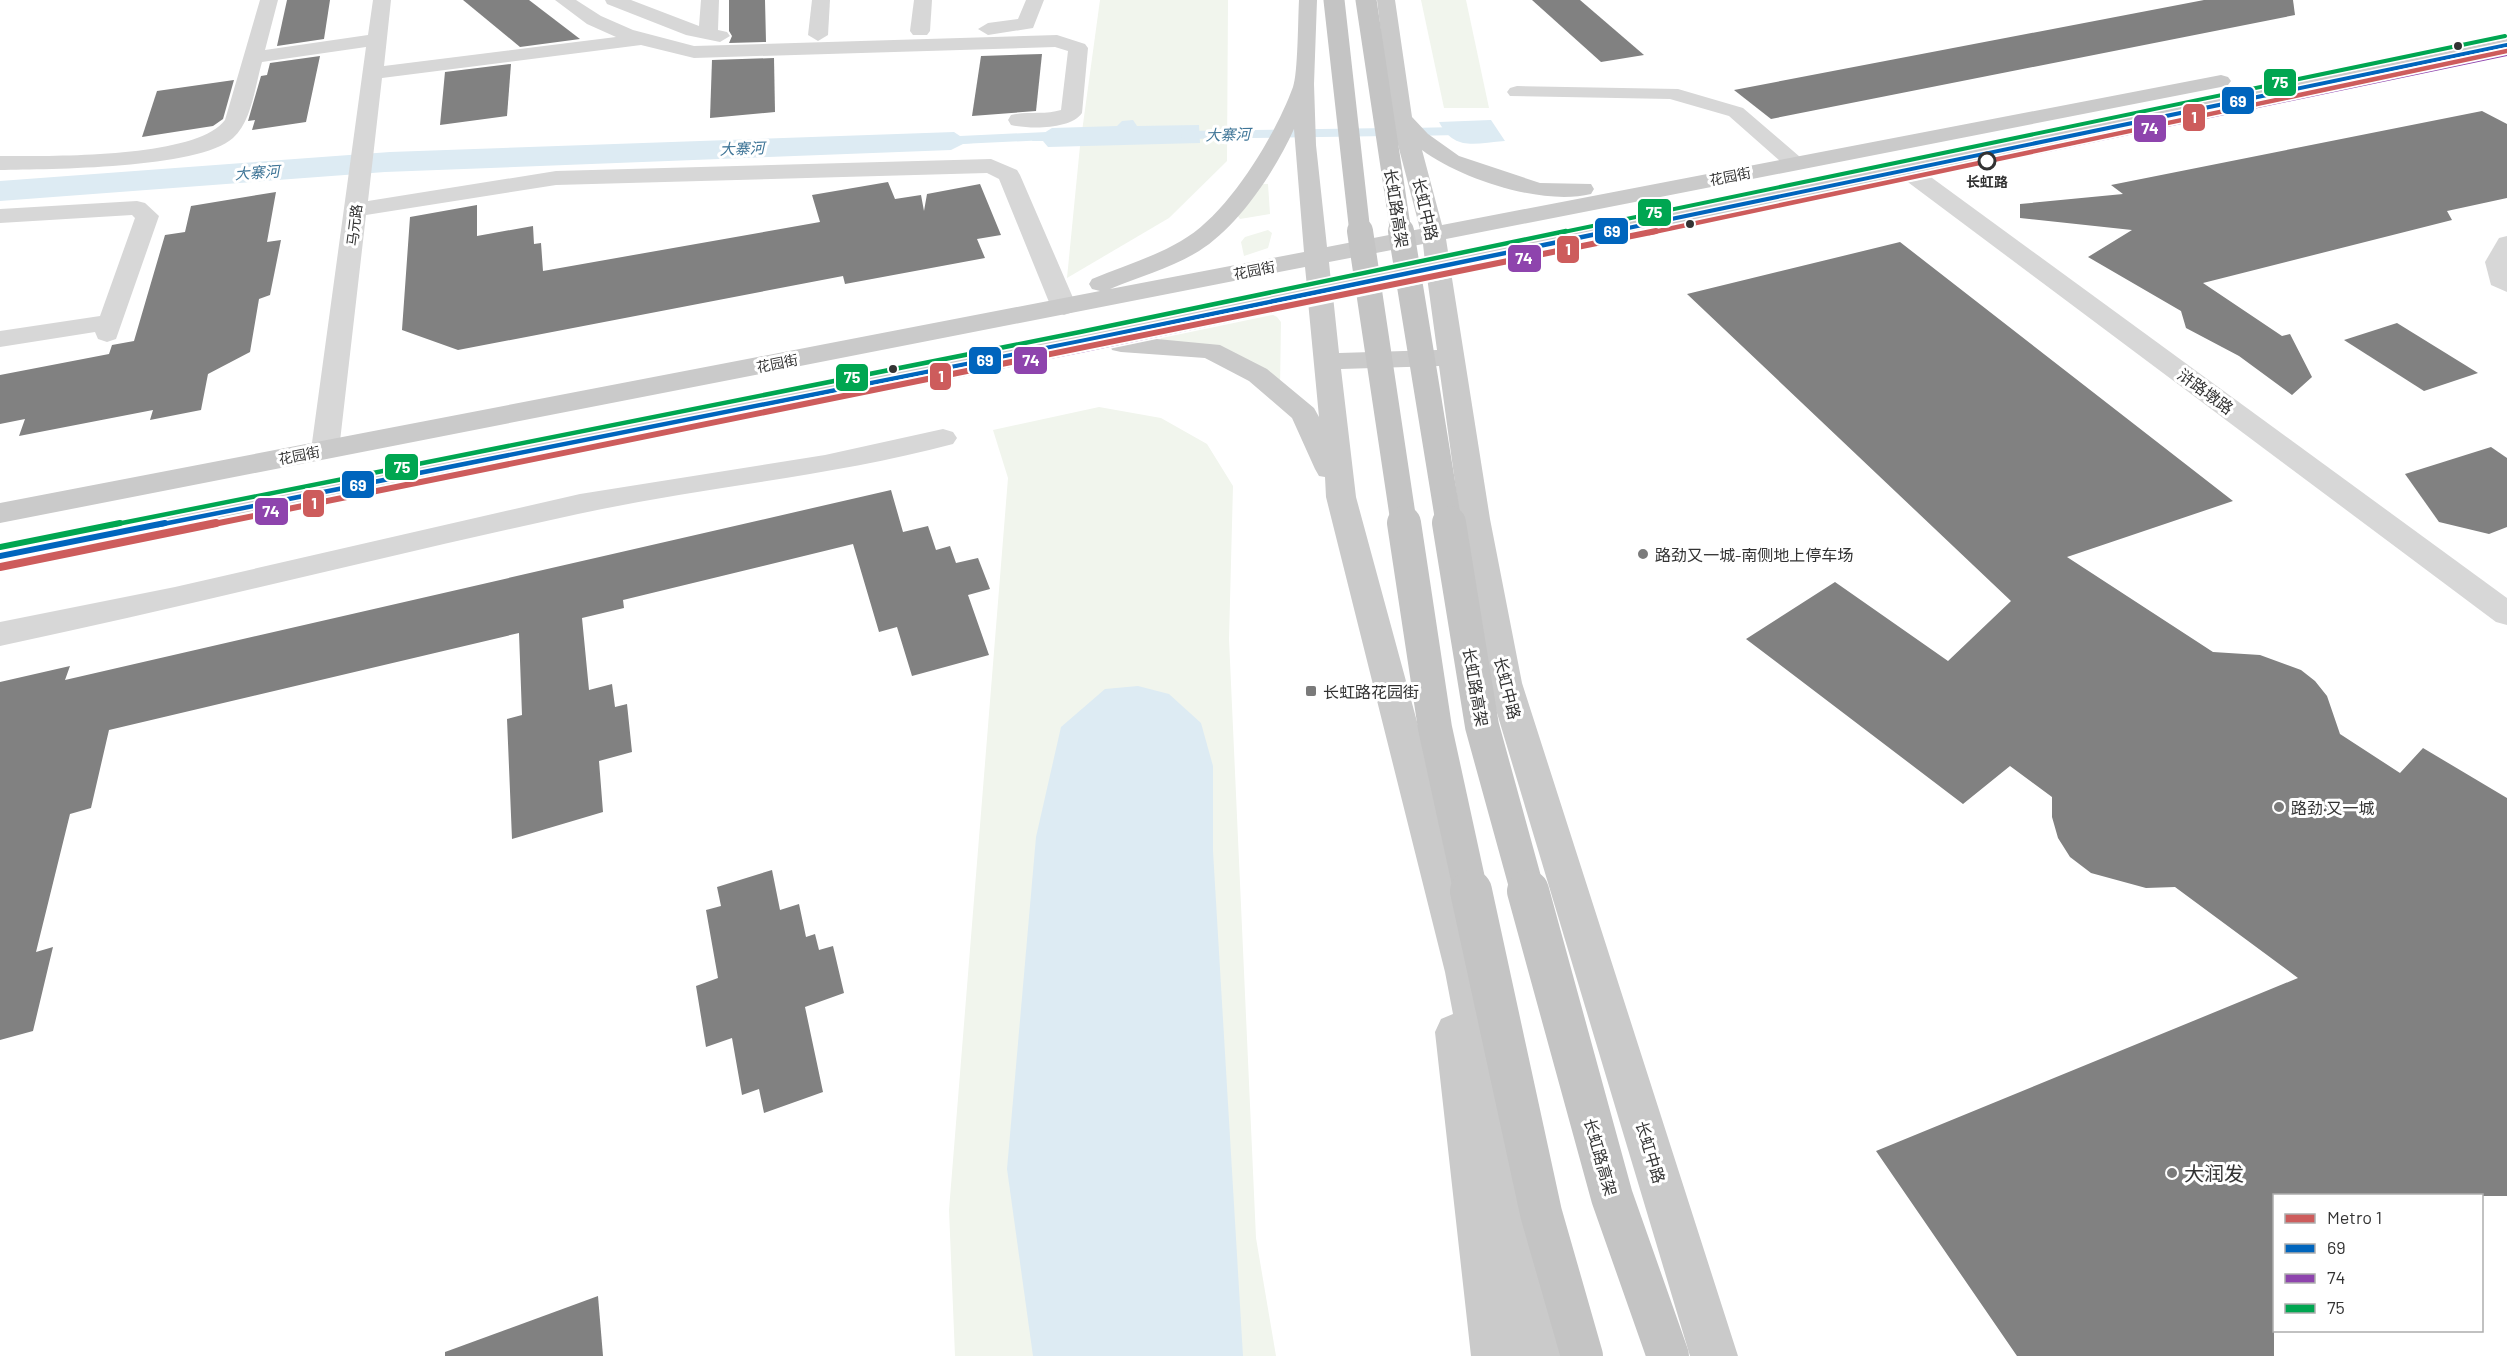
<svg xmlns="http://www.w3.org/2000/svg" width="2507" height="1356" viewBox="0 0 2507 1356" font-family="Barlow,'Noto Sans SC',sans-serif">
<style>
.green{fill:#f1f5ed}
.water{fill:#ddebf3}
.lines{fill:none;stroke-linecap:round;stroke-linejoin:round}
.stream{stroke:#ddebf3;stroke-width:8}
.building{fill:#818181}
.minor{fill:#d7d7d7;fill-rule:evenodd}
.major{fill:#cacaca;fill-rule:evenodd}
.highway-bridge-far3{stroke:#c4c4c4;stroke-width:21}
.highway-bridge-far2{stroke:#c4c4c4;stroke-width:26}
.highway-bridge-far1{stroke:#c4c4c4;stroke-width:34}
.highway-bridge{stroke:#c4c4c4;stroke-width:42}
.bus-1-far2-casing{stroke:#fff;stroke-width:7}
.bus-1-far1-casing{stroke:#fff;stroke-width:8}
.bus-1-casing{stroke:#fff;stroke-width:10}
.bus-2-far2-casing{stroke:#fff;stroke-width:7}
.bus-2-far1-casing{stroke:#fff;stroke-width:8}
.bus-2-casing{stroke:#fff;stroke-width:10}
.bus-3-far2-casing{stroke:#fff;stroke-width:7}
.bus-3-far1-casing{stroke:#fff;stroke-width:8}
.bus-3-casing{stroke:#fff;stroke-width:10}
.bus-1-far2{stroke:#0065bd;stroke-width:4}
.bus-1-far1{stroke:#0065bd;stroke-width:4.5}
.bus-1{stroke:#0065bd;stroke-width:6}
.bus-2-far2{stroke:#8e44ad;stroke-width:4}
.bus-2-far1{stroke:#8e44ad;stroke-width:4.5}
.bus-2{stroke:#8e44ad;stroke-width:6}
.bus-3-far2{stroke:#00a651;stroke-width:4}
.bus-3-far1{stroke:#00a651;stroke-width:4.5}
.bus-3{stroke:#00a651;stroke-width:6}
.metro-1-far2-casing{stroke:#fff;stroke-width:8}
.metro-1-far1-casing{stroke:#fff;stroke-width:10}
.metro-1-casing{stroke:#fff;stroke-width:12}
.metro-1-far2{stroke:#cd5c5c;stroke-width:4.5}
.metro-1-far1{stroke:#cd5c5c;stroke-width:6}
.metro-1{stroke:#cd5c5c;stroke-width:8}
.bus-dot{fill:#333;stroke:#fff;stroke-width:2}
.stop-dot{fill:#fff;stroke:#333;stroke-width:3}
.poi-dot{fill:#7a7a7a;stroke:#fff;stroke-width:2}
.labels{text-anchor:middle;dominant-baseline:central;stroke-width:6;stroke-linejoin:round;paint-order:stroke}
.far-street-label{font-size:14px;fill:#333;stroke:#fff}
.far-stop-label{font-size:14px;font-weight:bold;fill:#333;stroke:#fff}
.far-water-label{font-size:15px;font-style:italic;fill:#3f7597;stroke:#fff}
.street-label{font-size:16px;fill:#333;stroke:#fff}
.poi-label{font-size:16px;fill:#333;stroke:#fff;text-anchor:start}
.near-poi-label{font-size:20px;fill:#333;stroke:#fff;text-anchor:start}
.line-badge{stroke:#fff;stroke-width:2}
.badge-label{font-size:16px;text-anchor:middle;font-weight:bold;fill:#fff}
</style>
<rect width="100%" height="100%" fill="#fff"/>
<g class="green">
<path d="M 1100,0 L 1228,0 L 1227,161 L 1169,218 L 1067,278 L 1080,146 Z"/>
<path d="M 1421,0 L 1466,0 L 1489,108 L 1444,108 Z"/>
<path d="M 1260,184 L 1268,184 L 1270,214 L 1240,219 L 1237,215 Z"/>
<path d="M 1268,230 L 1272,233 L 1268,248 L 1244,256 L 1241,242 L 1245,237 Z"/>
<path d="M 1262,309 L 1277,317 L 1281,322 L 1280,389 L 1161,340 L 1158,330 Z"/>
<path d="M 1099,407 L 1161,418 L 1207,444 L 1233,486 L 1229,639 L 1256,1238 L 1276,1356 L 955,1356 L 949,1210 L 1008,478 L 993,430 Z"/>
</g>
<g class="water">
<path d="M 1133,120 L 1137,126 L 1199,125 L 1200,143 L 1048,147 L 1043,141 L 1032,141 L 1033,133 L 1044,133 L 1052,128 L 1117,126 L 1122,121 Z"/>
<path d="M 1491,120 L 1505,141 C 1475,143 1455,152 1439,122 Z"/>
<path d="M 954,132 L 963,138 L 974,138 L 973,143 L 963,144 L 951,150 L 385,172 L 0,201 L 0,181 L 390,152 Z"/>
<path d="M 1138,686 L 1169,694 L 1201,723 L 1213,766 L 1213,851 L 1243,1356 L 1033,1356 L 1007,1169 L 1036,837 L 1061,727 L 1105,689 Z"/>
</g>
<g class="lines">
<g class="stream">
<path d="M 1410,132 L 1458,131"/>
<path d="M 1185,135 L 1389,132"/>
<path d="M 960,140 L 1047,136"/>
</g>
</g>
<g class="building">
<path d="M 287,0 L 330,0 L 324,39 L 277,46 Z"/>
<path d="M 463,0 L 529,0 L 580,39 L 520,47 Z"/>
<path d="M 729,0 L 765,0 L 766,42 L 729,43 L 732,36 L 729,31 Z"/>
<path d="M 1532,0 L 1580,0 L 1644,55 L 1601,62 Z"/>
<path d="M 2204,0 L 2293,0 L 2295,15 L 1771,119 L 1734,90 Z"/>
<path d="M 1042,54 L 1036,111 L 972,116 L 981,56 Z"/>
<path d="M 320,56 L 306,122 L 252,130 L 255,120 L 248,121 L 261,76 L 267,75 L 270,63 Z"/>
<path d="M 774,58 L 775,112 L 710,118 L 712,60 Z"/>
<path d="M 511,64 L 507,116 L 440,125 L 445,72 Z"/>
<path d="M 234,80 L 223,119 L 213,126 L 142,137 L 157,91 Z"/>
<path d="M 2482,111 L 2507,124 L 2507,198 L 2447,211 L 2452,220 L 2203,283 L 2282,336 L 2290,334 L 2312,377 L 2292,395 L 2239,356 L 2186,328 L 2181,311 L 2088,257 L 2132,230 L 2020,218 L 2020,204 L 2123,194 L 2111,185 Z"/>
<path d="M 888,182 L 895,199 L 921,195 L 924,211 L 927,194 L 980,184 L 1001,235 L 977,239 L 985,258 L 845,284 L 843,276 L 458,350 L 402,330 L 410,217 L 477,205 L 477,236 L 533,226 L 534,244 L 541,243 L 543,271 L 820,222 L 812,195 Z"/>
<path d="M 276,192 L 267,242 L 281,240 L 270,295 L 259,299 L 250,352 L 208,374 L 201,410 L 150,420 L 153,410 L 19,436 L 25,419 L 0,424 L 0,375 L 109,354 L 112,345 L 134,341 L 165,235 L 185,232 L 191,206 Z"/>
<path d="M 1900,242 L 2233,501 L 2067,557 L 2213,652 L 2260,655 L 2301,670 L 2315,681 L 2327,696 L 2340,734 L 2400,773 L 2423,748 L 2507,798 L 2507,1196 L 2274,1196 L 2274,1356 L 2017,1356 L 1876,1151 L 2298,978 L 2175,887 L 2146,888 L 2091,873 L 2070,857 L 2058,838 L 2052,817 L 2052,797 L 2010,766 L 1963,804 L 1746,639 L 1835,582 L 1948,661 L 2011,601 L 1687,294 Z"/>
<path d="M 2397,323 L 2478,373 L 2424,391 L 2344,340 Z"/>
<path d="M 2491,447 L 2507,458 L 2507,527 L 2489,534 L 2439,522 L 2405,474 Z"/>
<path d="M 891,490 L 903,532 L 928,526 L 936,550 L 950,546 L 956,563 L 978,558 L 990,589 L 968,595 L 989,655 L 912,676 L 897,627 L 879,632 L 853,544 L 623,600 L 624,608 L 582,618 L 589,690 L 612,684 L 615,707 L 627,704 L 632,752 L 599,761 L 603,812 L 512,839 L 507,719 L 522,715 L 519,633 L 109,730 L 91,808 L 70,814 L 36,952 L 53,947 L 33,1031 L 0,1040 L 0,682 L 70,666 L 65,680 Z"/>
<path d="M 772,870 L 780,910 L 799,904 L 806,937 L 815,934 L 819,950 L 833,946 L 844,993 L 805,1007 L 823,1092 L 764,1113 L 759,1089 L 742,1095 L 732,1038 L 706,1047 L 696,986 L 718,978 L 706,910 L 721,906 L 717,887 Z"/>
<path d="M 598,1296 L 603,1356 L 445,1356 L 445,1352 Z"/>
</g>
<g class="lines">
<g class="minor">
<path d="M 260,0 L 278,0 L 265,50 L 368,35 L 373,0 L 391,0 L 384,66 L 616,37 L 587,24 L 555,0 L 576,0 L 601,16 L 633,30 L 694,46 L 1057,35 L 1085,44 L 1088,48 L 1082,113 C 1070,130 1029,129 1011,125 L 1008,120 L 1011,115 C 1028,111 1045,115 1061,110 L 1068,51 L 1055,47 L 694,58 L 641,45 L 382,78 L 368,201 L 556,171 L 991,159 L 1017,170 L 1020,175 L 1077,307 L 1073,312 L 1064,315 L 1055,312 L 1051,307 L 999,179 L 987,173 L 556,185 L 366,215 L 339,450 L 335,456 L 325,459 L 315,456 L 311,450 L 366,47 L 262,62 C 255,86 252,121 233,138 C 198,169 49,169 0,170 L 0,156 C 48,156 196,159 225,120 Z"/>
<path d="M 605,0 L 631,0 L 699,26 L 701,0 L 719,0 L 718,30 L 727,32 L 730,36 L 720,42 L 686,35 L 607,4 Z"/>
<path d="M 812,0 L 830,0 L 828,35 L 818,41 L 808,35 Z"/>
<path d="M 914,0 L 932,0 L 930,31 L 927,35 L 913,35 L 910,31 Z"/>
<path d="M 1026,0 L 1044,0 L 1033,28 L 988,35 L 978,29 L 988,23 L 1018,19 Z"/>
<path d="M 1517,86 L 1678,89 L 1743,108 L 1807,163 L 1804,168 L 1788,168 L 1729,116 L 1670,99 L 1510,96 L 1507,92 L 1510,88 Z"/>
<path d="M 1905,162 L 1913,164 L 2507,598 L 2507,625 L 2496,622 L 1897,174 L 1894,169 L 1897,164 Z"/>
<path d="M 137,201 L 145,203 L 159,216 L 116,339 L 107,342 L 98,339 L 95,332 L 0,347 L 0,331 L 100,316 L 135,218 L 132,215 L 0,223 L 0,209 Z"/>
<path d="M 2507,236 L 2507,292 L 2491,285 L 2485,262 L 2499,238 Z"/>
<path d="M 943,429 L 953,432 L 957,438 L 953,444 C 829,477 702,487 578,514 C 385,556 193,605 0,646 L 0,622 L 175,587 L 580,494 L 825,455 Z"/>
</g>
<path class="major" d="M 1299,0 L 1317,0 L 1314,84 L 1316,145 L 1327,247 L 1420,229 L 1391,118 L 1377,0 L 1395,0 L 1412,117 L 1428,134 L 1459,156 L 1540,183 L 1591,184 L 1594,189 L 1591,194 C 1542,206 1461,179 1422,150 L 1442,225 L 2221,75 L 2228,77 L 2231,81 L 2228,85 L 2221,87 L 1446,239 L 1449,258 L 2507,39 L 2507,51 L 1451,272 L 1490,519 L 1522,683 L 1738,1356 L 1690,1356 L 1488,683 L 1460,519 L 1439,366 L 1341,369 L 1356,497 L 1485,972 L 1561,1356 L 1471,1356 L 1435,1032 L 1441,1019 L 1453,1014 L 1445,972 L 1326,497 L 1325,477 L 1319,476 L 1315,469 L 1292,418 L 1249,381 L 1205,358 L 1121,352 L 1112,350 L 1109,343 L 0,567 L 0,545 L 1307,287 L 1305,267 L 0,523 L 0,503 L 1100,291 L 1092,289 L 1089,284 L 1092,279 C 1121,267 1154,257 1181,241 C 1228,215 1275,136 1293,87 C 1298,74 1298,18 1299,0 ZM 1294,129 L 1304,252 L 1110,289 C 1139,277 1173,267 1199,251 C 1239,226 1275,171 1294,129 ZM 1423,244 L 1425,262 L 1331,282 L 1329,262 ZM 1427,277 L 1437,350 L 1339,353 L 1333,296 ZM 1308,301 L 1319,417 L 1314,408 L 1267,369 L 1220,345 L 1136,337 Z"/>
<g class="highway-bridge-far3">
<path d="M 1334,0 L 1360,233"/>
<path d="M 1366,0 L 1401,233"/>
</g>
<g class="highway-bridge-far2">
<path d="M 1360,231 L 1404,525"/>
<path d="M 1401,231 L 1449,525"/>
</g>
<g class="highway-bridge-far1">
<path d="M 1404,523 L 1435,728 L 1471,893"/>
<path d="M 1449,523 L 1482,726 L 1528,893"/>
</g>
<g class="highway-bridge">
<path d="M 1471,891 L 1541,1213 L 1582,1356"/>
<path d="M 1528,891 L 1612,1197 L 1668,1356"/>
</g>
<g class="bus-1-far2-casing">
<path id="bus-1-far2" d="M 1604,233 L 2507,45"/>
</g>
<g class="bus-1-far1-casing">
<path id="bus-1-far1" d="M 158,525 L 1082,341 L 1611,231"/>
</g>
<g class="bus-1-casing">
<path id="bus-1" d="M 0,556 L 165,523"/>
</g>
<g class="bus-2-far2-casing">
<path id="bus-2-far2" d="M 1649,233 L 2507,54"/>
</g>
<g class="bus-2-far1-casing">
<path id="bus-2-far1" d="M 205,525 L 1084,350 L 1656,231"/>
</g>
<g class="bus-2-casing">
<path id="bus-2" d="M 2,565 L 212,523"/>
</g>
<g class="bus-3-far2-casing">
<path id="bus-3-far2" d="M 1559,233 L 2505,36"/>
</g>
<g class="bus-3-far1-casing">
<path id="bus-3-far1" d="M 112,525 L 1080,332 L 1566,231"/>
</g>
<g class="bus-3-casing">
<path id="bus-3" d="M 0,547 L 120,523"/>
</g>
<use href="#bus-1-far2" class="bus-1-far2"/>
<use href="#bus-1-far1" class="bus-1-far1"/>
<use href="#bus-1" class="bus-1"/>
<use href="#bus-2-far2" class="bus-2-far2"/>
<use href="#bus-2-far1" class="bus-2-far1"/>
<use href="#bus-2" class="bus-2"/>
<use href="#bus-3-far2" class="bus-3-far2"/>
<use href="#bus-3-far1" class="bus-3-far1"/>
<use href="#bus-3" class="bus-3"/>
<g class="metro-1-far2-casing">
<path id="metro-1-far2" d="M 1649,233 L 2507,51"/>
</g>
<g class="metro-1-far1-casing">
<path id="metro-1-far1" d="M 209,525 L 1656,231"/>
</g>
<g class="metro-1-casing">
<path id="metro-1" d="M 0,567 L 216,523"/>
</g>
<use href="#metro-1-far2" class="metro-1-far2"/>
<use href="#metro-1-far1" class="metro-1-far1"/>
<use href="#metro-1" class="metro-1"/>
</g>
<g class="bus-dot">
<circle cx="2458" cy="46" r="5"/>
<circle cx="1690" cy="224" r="5"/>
<circle cx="893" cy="369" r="5"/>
</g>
<circle class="stop-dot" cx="1987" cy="161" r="8"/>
<g class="poi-dot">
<circle cx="1643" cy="554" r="6"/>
<rect x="1305" y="685" width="12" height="12" rx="3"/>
<circle cx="2279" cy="807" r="6"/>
<circle cx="2172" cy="1173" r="6"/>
</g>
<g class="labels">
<g class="far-street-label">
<text transform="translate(1730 176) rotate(-11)">花园街</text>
<text transform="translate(354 225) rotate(-83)">马元路</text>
<text transform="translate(1254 270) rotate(-11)">花园街</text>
<text transform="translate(777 363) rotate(-11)">花园街</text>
<text transform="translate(299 455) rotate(-11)">花园街</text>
</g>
<g class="far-stop-label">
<text x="1987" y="181">长虹路</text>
</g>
<g class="far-water-label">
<text transform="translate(1228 134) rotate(-1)">大寨河</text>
<text transform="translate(742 148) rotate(-2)">大寨河</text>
<text transform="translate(257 172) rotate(-4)">大寨河</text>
</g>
<g class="street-label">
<text transform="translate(1397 208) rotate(81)">长虹路高架</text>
<text transform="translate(1426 209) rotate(77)">长虹中路</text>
<text transform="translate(2206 391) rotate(36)">浒路墩路</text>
<text transform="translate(1476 687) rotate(80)">长虹路高架</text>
<text transform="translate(1508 688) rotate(76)">长虹中路</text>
<text transform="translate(1651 1152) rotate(73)">长虹中路</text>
<text transform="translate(1601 1157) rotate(74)">长虹路高架</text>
</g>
<g class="poi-label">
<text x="1655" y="554">路劲又一城-南侧地上停车场</text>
<text x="1323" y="691">长虹路花园街</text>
<text x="2291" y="807">路劲·又一城</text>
</g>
<g class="near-poi-label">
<text x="2184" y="1173">大润发</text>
</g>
</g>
<g class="line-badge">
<rect x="2263" y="68" width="34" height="29" rx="6" fill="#00a651"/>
<rect x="2221" y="86" width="34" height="29" rx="6" fill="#0065bd"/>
<rect x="2182" y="103" width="24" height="29" rx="6" fill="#cd5c5c"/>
<rect x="2133" y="114" width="34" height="29" rx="6" fill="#8e44ad"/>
<rect x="1637" y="198" width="35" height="29" rx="6" fill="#00a651"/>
<rect x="1594" y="217" width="35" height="28" rx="6" fill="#0065bd"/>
<rect x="1556" y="235" width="24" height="29" rx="6" fill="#cd5c5c"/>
<rect x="1507" y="244" width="35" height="29" rx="6" fill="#8e44ad"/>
<rect x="968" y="346" width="34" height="29" rx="6" fill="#0065bd"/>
<rect x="1013" y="346" width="35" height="29" rx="6" fill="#8e44ad"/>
<rect x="929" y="362" width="23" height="29" rx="6" fill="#cd5c5c"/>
<rect x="835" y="363" width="34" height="29" rx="6" fill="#00a651"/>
<rect x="384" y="453" width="35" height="28" rx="6" fill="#00a651"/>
<rect x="341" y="470" width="34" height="29" rx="6" fill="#0065bd"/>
<rect x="302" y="489" width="23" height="29" rx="6" fill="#cd5c5c"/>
<rect x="254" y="497" width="35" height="29" rx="6" fill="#8e44ad"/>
</g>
<g class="badge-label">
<text x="2280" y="88">75</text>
<text x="2238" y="107">69</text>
<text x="2194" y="123">1</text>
<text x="2150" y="134">74</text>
<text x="1654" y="218">75</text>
<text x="1612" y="237">69</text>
<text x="1568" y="255">1</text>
<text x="1524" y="264">74</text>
<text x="985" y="366">69</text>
<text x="1031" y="366">74</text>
<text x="941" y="382">1</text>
<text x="852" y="383">75</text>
<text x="402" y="473">75</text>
<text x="358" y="491">69</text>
<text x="314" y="509">1</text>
<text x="271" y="517">74</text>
</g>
<rect x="2273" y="1194" width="210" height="138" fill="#ffffff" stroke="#adadad" stroke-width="1.5"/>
<rect x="2285" y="1214" width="30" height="9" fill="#cd5c5c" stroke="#adadad" stroke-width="1.5"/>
<text x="2327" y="1224" font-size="18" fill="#333333">Metro 1</text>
<rect x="2285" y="1244" width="30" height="9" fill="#0065bd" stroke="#adadad" stroke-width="1.5"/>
<text x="2327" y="1254" font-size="18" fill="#333333">69</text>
<rect x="2285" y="1274" width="30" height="9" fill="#8e44ad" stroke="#adadad" stroke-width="1.5"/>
<text x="2327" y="1284" font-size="18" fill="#333333">74</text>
<rect x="2285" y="1304" width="30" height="9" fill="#00a651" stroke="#adadad" stroke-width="1.5"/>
<text x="2327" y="1314" font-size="18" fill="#333333">75</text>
</svg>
